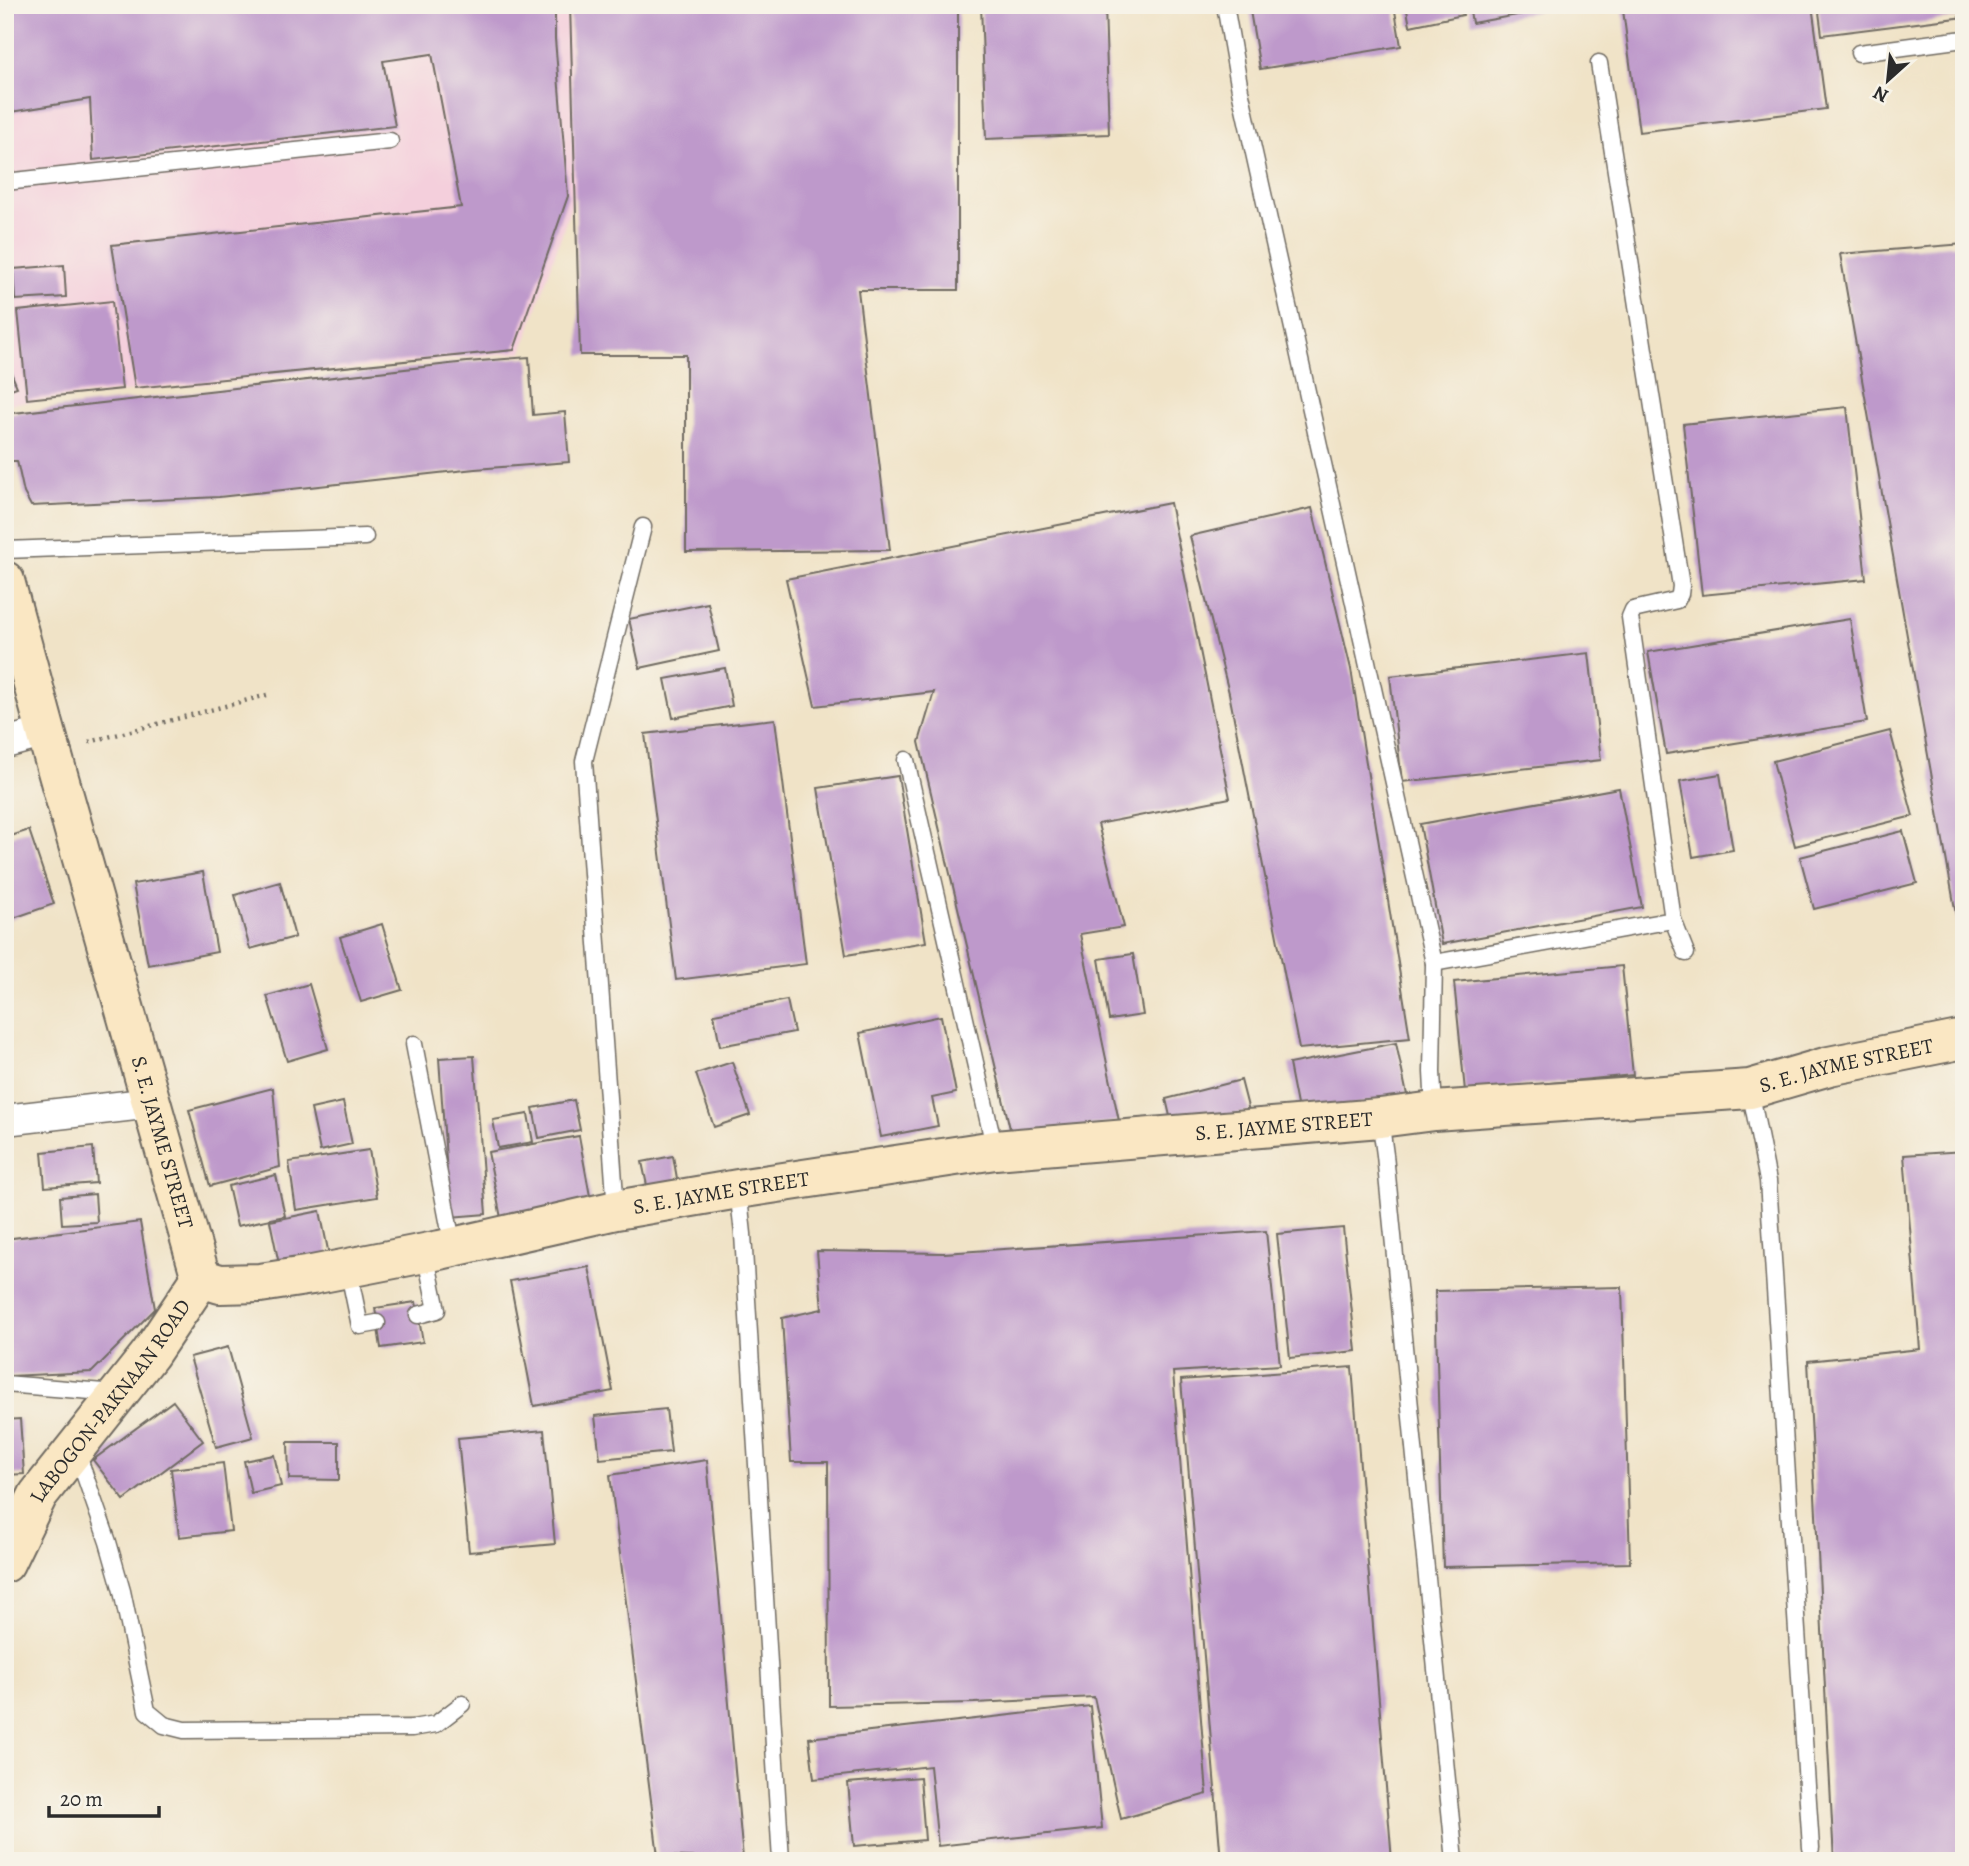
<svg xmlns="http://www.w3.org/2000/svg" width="1969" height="1866" viewBox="0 0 1969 1866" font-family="Alegreya,serif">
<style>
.built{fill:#f4cfdc}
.building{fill:#be99cb}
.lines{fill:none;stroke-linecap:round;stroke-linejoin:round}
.lane-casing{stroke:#706b62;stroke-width:19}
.street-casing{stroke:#706b62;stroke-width:33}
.secondary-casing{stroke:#706b62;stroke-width:42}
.path{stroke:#706b62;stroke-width:4.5;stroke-dasharray:2 5;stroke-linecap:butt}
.lane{stroke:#fff;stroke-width:16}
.street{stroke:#fff;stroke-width:30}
.secondary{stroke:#fae7c3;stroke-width:38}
.labels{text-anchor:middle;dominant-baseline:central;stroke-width:7;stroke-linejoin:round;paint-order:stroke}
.street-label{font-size:21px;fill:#2b2b2b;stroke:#f7f3e8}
</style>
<rect width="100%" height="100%" fill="#f7f3e8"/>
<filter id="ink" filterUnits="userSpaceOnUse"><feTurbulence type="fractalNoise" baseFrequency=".0143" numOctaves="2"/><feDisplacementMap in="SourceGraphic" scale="14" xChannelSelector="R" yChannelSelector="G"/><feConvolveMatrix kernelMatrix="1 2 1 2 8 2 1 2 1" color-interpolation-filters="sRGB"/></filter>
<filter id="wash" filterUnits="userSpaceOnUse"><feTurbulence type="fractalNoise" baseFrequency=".00686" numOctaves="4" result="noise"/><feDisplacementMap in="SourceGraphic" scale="28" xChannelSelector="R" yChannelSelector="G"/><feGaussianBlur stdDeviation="1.57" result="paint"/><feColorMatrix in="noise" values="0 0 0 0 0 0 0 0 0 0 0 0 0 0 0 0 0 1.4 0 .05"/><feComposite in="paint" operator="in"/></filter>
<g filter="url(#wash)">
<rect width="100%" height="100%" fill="#f0e3c7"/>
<path class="built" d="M 5,5 L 568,5 L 576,191 L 522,352 L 5,404 Z"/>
<g id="blocks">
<g class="building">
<path d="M 5,5 L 555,5 L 555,39 L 568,196 L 514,350 L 135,388 L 112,245 L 461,207 L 432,54 L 383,61 L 395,126 L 93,160 L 90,99 L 5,113 Z"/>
<path d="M 570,5 L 958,5 L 958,290 L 858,290 L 890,550 L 686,552 L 686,355 L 580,355 Z"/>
<path d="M 981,5 L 1105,5 L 1109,134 L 986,139 Z"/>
<path d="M 1249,5 L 1394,5 L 1401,46 L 1260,69 Z"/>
<path d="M 1406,5 L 1460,5 L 1463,15 L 1410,26 Z"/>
<path d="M 1469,5 L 1539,5 L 1540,11 L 1472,23 Z"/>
<path d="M 1663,5 L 1812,5 L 1826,109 L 1639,132 L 1623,10 Z"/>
<path d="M 1818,5 L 1964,5 L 1964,17 L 1822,35 Z"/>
<path d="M 1964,244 L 1964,949 L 1962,949 L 1840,254 Z"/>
<path d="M 64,265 L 66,297 L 15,300 L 13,269 Z"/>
<path d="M 112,301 L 122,389 L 27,399 L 18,311 Z"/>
<path d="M 529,357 L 533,415 L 565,412 L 569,462 L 475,469 L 219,497 L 31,506 L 24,493 L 17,461 L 5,461 L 5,414 L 467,362 Z"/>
<path d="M 5,358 L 17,387 L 5,391 Z"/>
<path d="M 1847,407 L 1866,579 L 1702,595 L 1683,424 Z"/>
<path d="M 1170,503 L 1230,798 L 1098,824 L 1124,927 L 1080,934 L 1119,1121 L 1012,1137 L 919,742 L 934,692 L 815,706 L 786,579 Z"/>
<path d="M 1312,508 L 1351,669 L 1410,1038 L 1299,1049 L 1229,693 L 1190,536 Z"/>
<path d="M 708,603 L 719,651 L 640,668 L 629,619 Z"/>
<path d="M 1850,619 L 1867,722 L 1666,754 L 1648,652 Z"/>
<path d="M 1589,653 L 1601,760 L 1402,782 L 1390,676 Z"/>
<path d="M 725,668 L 732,706 L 673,718 L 665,679 Z"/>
<path d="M 775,719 L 806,964 L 676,980 L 645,734 Z"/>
<path d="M 1890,731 L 1913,816 L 1795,846 L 1773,761 Z"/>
<path d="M 1720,774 L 1733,850 L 1693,857 L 1680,781 Z"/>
<path d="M 898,776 L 926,942 L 846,955 L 818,788 Z"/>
<path d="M 1619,788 L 1642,907 L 1442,944 L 1420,824 Z"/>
<path d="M 29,830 L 54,904 L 5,921 L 5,838 Z"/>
<path d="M 1903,831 L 1917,883 L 1814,909 L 1800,857 Z"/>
<path d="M 203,872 L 217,952 L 148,965 L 133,884 Z"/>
<path d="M 280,882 L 295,937 L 250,949 L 235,895 Z"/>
<path d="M 382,924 L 402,990 L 361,1002 L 340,937 Z"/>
<path d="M 1133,954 L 1143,1015 L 1109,1020 L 1099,959 Z"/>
<path d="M 1622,966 L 1633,1075 L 1465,1091 L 1454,982 Z"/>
<path d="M 309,984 L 328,1049 L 287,1061 L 267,996 Z"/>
<path d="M 787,1000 L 794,1032 L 720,1046 L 714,1014 Z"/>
<path d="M 941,1016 L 956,1093 L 932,1098 L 938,1126 L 881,1137 L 860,1033 Z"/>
<path d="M 1396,1043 L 1407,1095 L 1299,1115 L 1289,1064 Z"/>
<path d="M 474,1056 L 486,1214 L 450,1217 L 439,1058 Z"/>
<path d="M 732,1062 L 750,1115 L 714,1127 L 696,1074 Z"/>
<path d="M 1241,1080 L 1249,1111 L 1173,1129 L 1166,1099 Z"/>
<path d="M 273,1088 L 280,1167 L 210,1186 L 189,1110 Z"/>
<path d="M 574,1100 L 580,1130 L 539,1138 L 533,1108 Z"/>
<path d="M 343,1102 L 352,1144 L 320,1151 L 311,1109 Z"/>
<path d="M 528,1114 L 533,1142 L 498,1148 L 493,1120 Z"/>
<path d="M 579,1136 L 592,1207 L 502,1223 L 488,1152 Z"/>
<path d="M 93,1147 L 96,1183 L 45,1187 L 42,1152 Z"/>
<path d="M 369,1150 L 377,1197 L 296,1210 L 289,1162 Z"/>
<path d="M 1964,1151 L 1964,1861 L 1834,1861 L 1808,1361 L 1920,1349 L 1904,1155 Z"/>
<path d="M 673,1156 L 678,1184 L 648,1190 L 642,1162 Z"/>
<path d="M 276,1175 L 285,1216 L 237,1226 L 228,1186 Z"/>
<path d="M 95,1194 L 97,1222 L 62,1224 L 60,1197 Z"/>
<path d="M 320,1211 L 329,1255 L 279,1264 L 270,1221 Z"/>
<path d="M 140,1222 L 155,1309 L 92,1372 L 9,1376 L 5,1358 L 5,1239 Z"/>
<path d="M 1343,1228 L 1356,1351 L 1290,1358 L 1277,1234 Z"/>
<path d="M 1266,1231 L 1280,1365 L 1173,1372 L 1207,1794 L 1121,1819 L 1094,1697 L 974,1703 L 829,1706 L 828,1462 L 791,1462 L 782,1318 L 822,1309 L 817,1251 L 944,1253 Z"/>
<path d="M 589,1267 L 613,1391 L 534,1406 L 510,1281 Z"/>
<path d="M 1622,1287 L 1630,1563 L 1443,1567 L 1435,1291 Z"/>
<path d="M 416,1302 L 423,1342 L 381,1348 L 375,1308 Z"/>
<path d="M 228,1347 L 253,1437 L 216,1447 L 190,1357 Z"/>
<path d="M 1352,1367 L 1392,1861 L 1221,1861 L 1181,1380 Z"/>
<path d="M 173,1401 L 203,1441 L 124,1500 L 93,1460 Z"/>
<path d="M 666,1409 L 671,1452 L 600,1459 L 595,1416 Z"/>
<path d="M 20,1419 L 24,1474 L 5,1475 L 5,1420 Z"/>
<path d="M 544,1430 L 555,1544 L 469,1552 L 458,1438 Z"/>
<path d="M 288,1442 L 339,1442 L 339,1480 L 289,1479 Z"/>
<path d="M 274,1455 L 281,1486 L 251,1493 L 244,1461 Z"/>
<path d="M 707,1460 L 743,1859 L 658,1856 L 610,1475 Z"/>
<path d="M 223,1463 L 231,1531 L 179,1537 L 171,1469 Z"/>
<path d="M 1090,1706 L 1102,1828 L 938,1846 L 930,1766 L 814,1779 L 809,1738 Z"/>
<path d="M 920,1777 L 925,1840 L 854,1846 L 848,1783 Z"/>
</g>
</g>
</g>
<g filter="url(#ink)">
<use href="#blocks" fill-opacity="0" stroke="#706b62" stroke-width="2"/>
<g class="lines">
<g class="lane-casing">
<g id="lane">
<path d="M 1225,5 L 1240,90 L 1434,963 L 1432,1072 L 1434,1110"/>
<path d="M 1859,53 L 1964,39"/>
<path d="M 5,182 L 390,141"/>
<path d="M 5,550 L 365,537"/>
<path d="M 906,760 L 995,1150"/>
<path d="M 1673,920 L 1686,953"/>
<path d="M 1434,963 L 1673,920 L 1630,617 L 1633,610 L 1677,600 L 1680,594 L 1681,586 L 1599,63"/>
<path d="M 414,1044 L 453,1247"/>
<path d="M 1750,1089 L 1768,1181 L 1811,1848"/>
<path d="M 1380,1118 L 1385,1155 L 1455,1861"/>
<path d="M 738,1189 L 743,1234 L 781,1861"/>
<path d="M 616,1210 L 584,761 L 643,527"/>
<path d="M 348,1268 L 360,1326 L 377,1323"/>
<path d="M 418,1315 L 437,1310 L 425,1253"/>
<path d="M 5,1384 L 116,1393"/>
<path d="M 76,1450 L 108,1542 L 122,1591 L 147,1711 L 164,1725 L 184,1730 L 412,1728 L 436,1724 L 462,1704"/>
</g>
</g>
<g class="street-casing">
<g id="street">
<path d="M 5,743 L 46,732"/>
<path d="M 5,1120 L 152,1103"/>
</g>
</g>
<g class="secondary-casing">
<g id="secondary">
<path id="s1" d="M 5,581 L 46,732 L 201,1278"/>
<path id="s2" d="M 201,1278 L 220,1284 L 260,1283 L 312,1275 L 440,1250 L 616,1210 L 738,1189 L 995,1150 L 1380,1118 L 1434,1111 L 1750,1089 L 1829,1066 L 1964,1039"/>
<path id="s3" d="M 5,1563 L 38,1495 L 150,1354 L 201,1278"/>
</g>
</g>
<path class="path" d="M 89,742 L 267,695"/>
<use href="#lane" class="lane"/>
<use href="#street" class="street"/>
<use href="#secondary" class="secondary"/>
</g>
</g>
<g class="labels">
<g class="street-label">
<text stroke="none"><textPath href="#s2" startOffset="1664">S. E. JAYME STREET</textPath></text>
<text stroke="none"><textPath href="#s2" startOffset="1097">S. E. JAYME STREET</textPath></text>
<text stroke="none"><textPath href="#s1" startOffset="583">S. E. JAYME STREET</textPath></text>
<text stroke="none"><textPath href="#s2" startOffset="530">S. E. JAYME STREET</textPath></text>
<text stroke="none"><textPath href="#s3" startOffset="194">LABOGON-PAKNAAN ROAD</textPath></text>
</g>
</g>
<rect width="1969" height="1866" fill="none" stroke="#f7f3e8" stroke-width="28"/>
<g transform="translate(1888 80) rotate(207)" stroke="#f7f3e8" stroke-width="5" paint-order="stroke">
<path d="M0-5L12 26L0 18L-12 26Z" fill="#2b2b2b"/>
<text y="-10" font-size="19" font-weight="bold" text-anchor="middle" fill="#2b2b2b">N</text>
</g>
<path d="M49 1806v10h110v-10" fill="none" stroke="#2b2b2b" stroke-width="3.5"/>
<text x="60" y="1806" font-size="21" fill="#2b2b2b" stroke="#f7f3e8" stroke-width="5" paint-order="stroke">20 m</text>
</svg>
